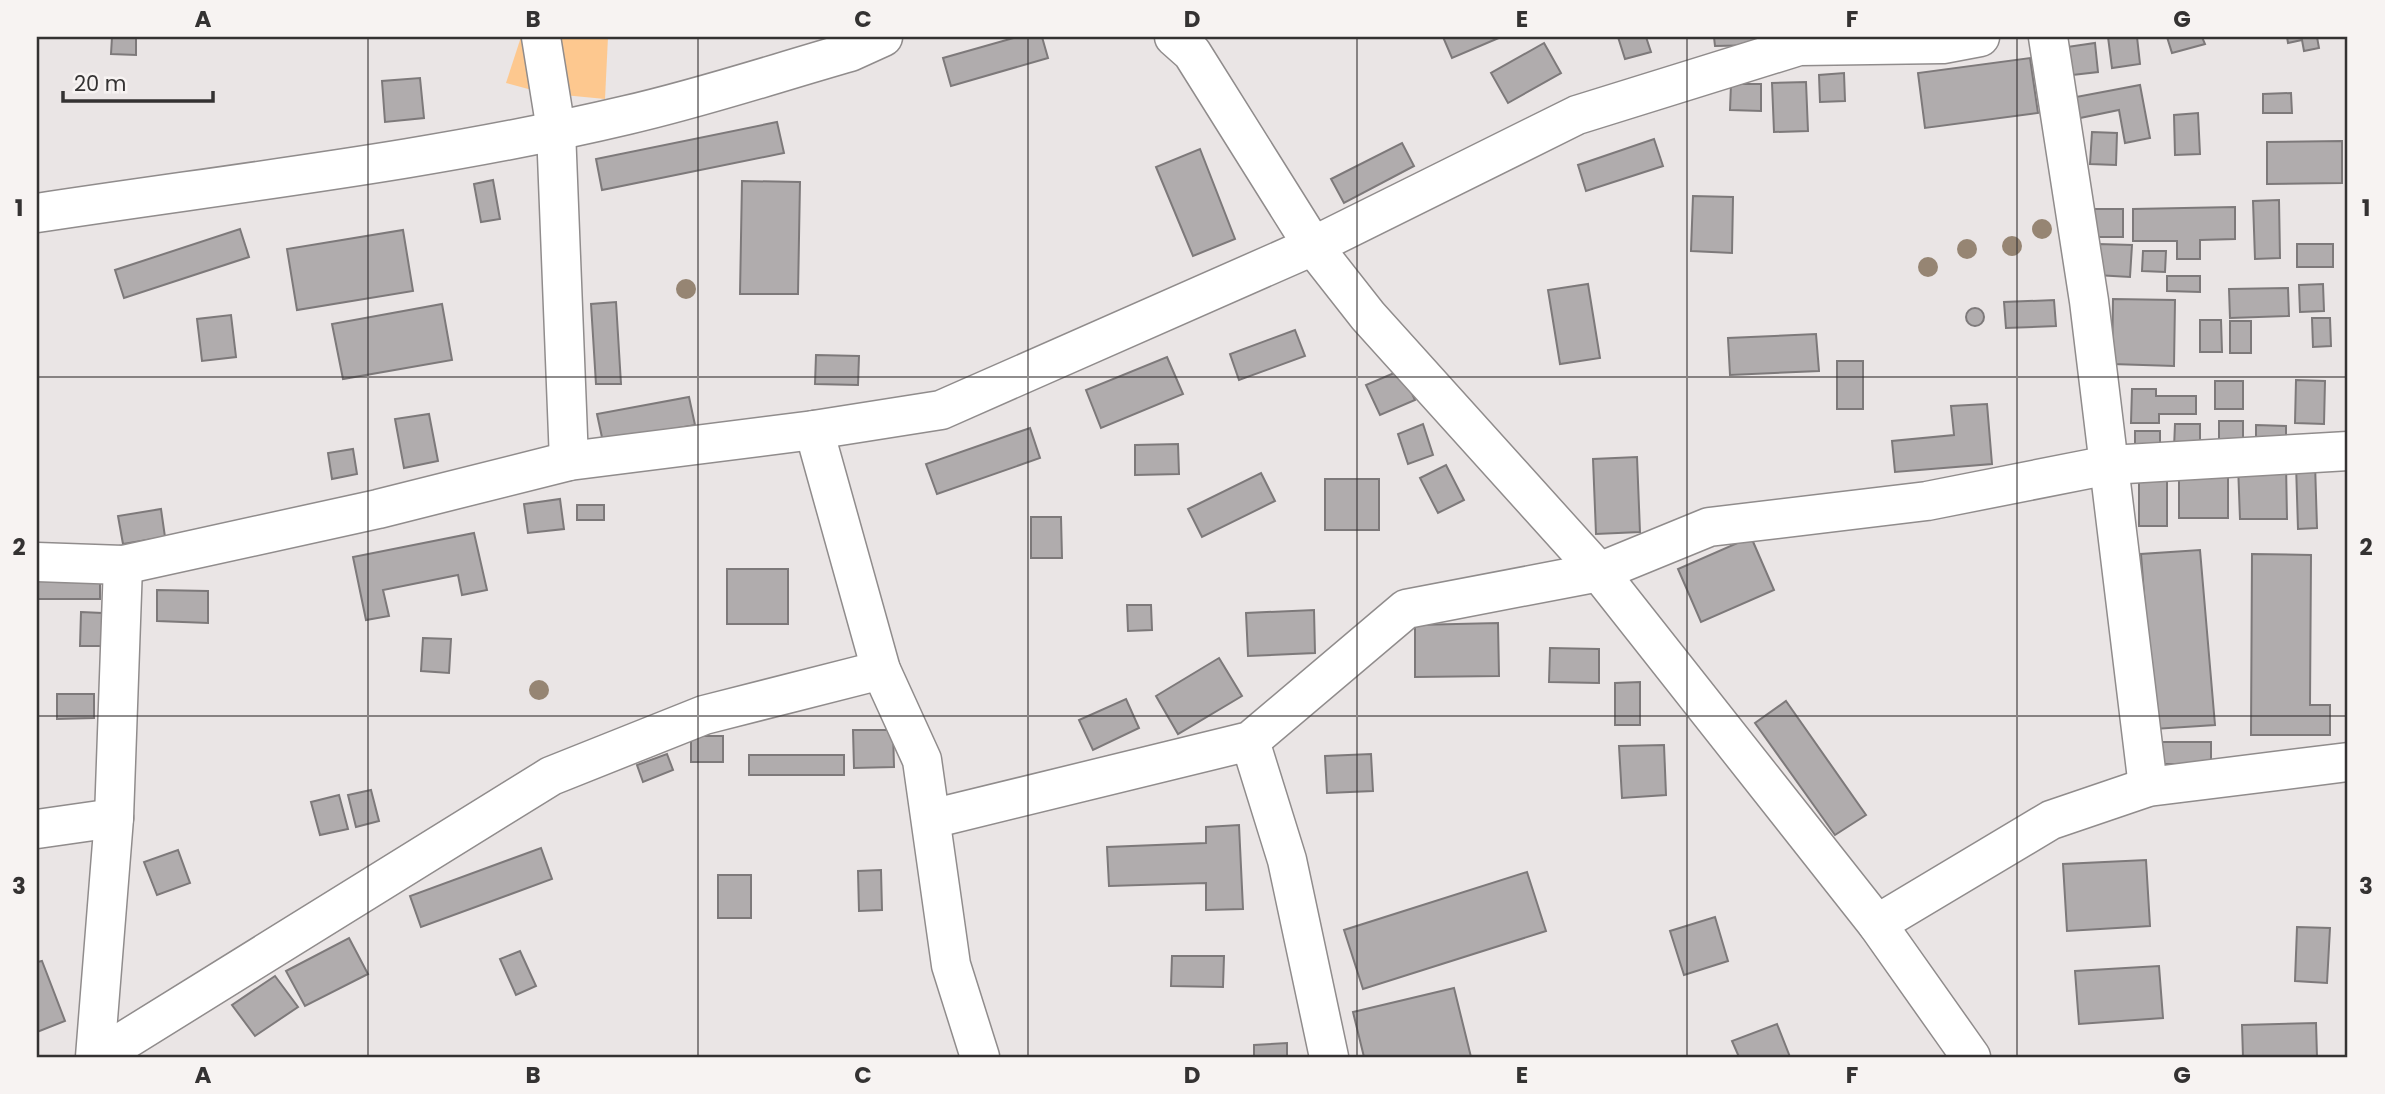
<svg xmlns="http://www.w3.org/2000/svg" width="2385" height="1094" viewBox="0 0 2385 1094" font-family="Poppins,sans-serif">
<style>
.green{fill:#fdc88f}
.building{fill:#b0acad;stroke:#7d797a;stroke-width:2}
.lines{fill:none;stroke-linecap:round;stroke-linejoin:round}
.minor-casing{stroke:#908c8c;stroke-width:41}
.tertiary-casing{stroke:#908c8c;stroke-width:41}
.minor{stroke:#fff;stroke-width:38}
.tertiary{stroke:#fff;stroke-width:38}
.tree{fill:#968573}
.grid{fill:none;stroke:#343232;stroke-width:2;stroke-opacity:0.55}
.neatline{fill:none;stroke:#343232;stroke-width:2.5}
.grid-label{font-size:23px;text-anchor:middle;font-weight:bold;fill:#343232}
</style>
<rect width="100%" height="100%" fill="#eae5e5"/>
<path class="green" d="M 521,37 L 608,37 L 605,99 L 543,93 L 506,83 Z"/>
<g class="building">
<path d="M 112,37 L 136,37 L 136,55 L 111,54 Z"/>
<path d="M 1017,37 L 1042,37 L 1048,58 L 951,86 L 943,58 Z"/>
<path d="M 1443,37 L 1501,37 L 1452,58 Z"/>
<path d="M 1618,37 L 1646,37 L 1651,52 L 1625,59 Z"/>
<path d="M 1714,37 L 1761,37 L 1761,45 L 1715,46 Z"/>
<path d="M 2108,37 L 2137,37 L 2140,64 L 2112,68 Z"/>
<path d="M 2167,37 L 2202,37 L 2205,44 L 2172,53 Z"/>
<path d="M 2287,37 L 2317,37 L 2319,48 L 2304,51 L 2302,40 L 2288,43 Z"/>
<path d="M 1544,43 L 1561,73 L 1508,103 L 1491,73 Z"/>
<path d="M 2095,43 L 2098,72 L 2064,76 L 2060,48 Z"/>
<path d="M 2030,58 L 2038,113 L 1925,128 L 1918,73 Z"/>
<path d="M 1844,73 L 1845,101 L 1820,102 L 1819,75 Z"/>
<path d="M 420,78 L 424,118 L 385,122 L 382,81 Z"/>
<path d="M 1806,82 L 1808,131 L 1774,132 L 1772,83 Z"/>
<path d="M 1731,84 L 1761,84 L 1761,111 L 1730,110 Z"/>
<path d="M 2140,85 L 2150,138 L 2125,143 L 2119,110 L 2080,118 L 2076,97 Z"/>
<path d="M 2291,93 L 2292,113 L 2263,113 L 2263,94 Z"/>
<path d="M 2198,113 L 2200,154 L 2175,155 L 2174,115 Z"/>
<path d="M 777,122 L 784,153 L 602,190 L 596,159 Z"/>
<path d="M 2092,132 L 2117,133 L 2116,165 L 2090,164 Z"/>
<path d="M 1654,139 L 1663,166 L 1586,191 L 1578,165 Z"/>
<path d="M 2342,141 L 2342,183 L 2267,184 L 2267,142 Z"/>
<path d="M 1402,143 L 1414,166 L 1344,203 L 1331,179 Z"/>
<path d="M 1200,149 L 1235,239 L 1193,256 L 1156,167 Z"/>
<path d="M 493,180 L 500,219 L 481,222 L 474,184 Z"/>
<path d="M 742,181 L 800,182 L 798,294 L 740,294 Z"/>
<path d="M 1693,196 L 1733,197 L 1732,253 L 1691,251 Z"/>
<path d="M 2279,200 L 2280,258 L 2255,259 L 2253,201 Z"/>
<path d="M 2235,207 L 2235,239 L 2200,240 L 2200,259 L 2177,259 L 2177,241 L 2133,241 L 2133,209 Z"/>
<rect x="2093" y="209" width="30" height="28"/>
<path d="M 240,229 L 249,257 L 124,298 L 115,270 Z"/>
<path d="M 403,230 L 413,291 L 297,310 L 287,249 Z"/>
<path d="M 2098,244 L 2132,245 L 2130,277 L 2096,275 Z"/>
<rect x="2297" y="244" width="36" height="23"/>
<path d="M 2143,251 L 2166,251 L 2165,272 L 2142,271 Z"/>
<path d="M 2167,276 L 2200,276 L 2200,292 L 2167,291 Z"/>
<path d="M 1588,284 L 1600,358 L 1560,364 L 1548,290 Z"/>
<path d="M 2323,284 L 2324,311 L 2300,312 L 2299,285 Z"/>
<path d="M 2288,288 L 2289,316 L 2230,318 L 2229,289 Z"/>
<path d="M 2113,299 L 2175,300 L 2174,366 L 2112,364 Z"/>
<path d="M 2054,300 L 2056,326 L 2006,328 L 2004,302 Z"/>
<path d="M 616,302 L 621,384 L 596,384 L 591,304 Z"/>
<path d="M 442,304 L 452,360 L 343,379 L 332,324 Z"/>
<circle cx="1975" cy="317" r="9"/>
<path d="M 231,315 L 236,357 L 202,361 L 197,319 Z"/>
<path d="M 2312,318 L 2330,318 L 2331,346 L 2313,347 Z"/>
<path d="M 2200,320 L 2221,320 L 2222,352 L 2200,352 Z"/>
<rect x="2230" y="321" width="21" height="32"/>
<path d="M 1295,330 L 1305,356 L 1239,380 L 1230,354 Z"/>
<path d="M 1816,334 L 1819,371 L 1730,375 L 1728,338 Z"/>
<path d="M 816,355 L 859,356 L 858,385 L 815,384 Z"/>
<path d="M 1167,357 L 1183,394 L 1101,428 L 1086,390 Z"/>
<rect x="1837" y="361" width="26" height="48"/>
<path d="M 1401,370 L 1415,400 L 1380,415 L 1366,385 Z"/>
<path d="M 2296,380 L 2325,381 L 2324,424 L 2295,423 Z"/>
<rect x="2215" y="381" width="28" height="28"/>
<path d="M 2132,389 L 2156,389 L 2156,396 L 2196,396 L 2196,414 L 2159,414 L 2159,423 L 2131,423 Z"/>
<path d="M 689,397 L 695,425 L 603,442 L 597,414 Z"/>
<path d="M 1987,404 L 1992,464 L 1895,472 L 1892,441 L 1954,435 L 1951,406 Z"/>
<path d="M 429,414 L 438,461 L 404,468 L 395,419 Z"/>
<rect x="2219" y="421" width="24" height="27"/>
<path d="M 1423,424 L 1433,455 L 1408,464 L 1398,434 Z"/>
<path d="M 2175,424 L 2200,424 L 2200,448 L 2174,448 Z"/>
<path d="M 2256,425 L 2286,426 L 2286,446 L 2256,445 Z"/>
<path d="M 1030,428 L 1040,458 L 937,494 L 926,464 Z"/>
<rect x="2135" y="431" width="25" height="18"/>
<path d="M 1178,444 L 1179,474 L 1135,475 L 1135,445 Z"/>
<path d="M 353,449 L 357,474 L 332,479 L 328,453 Z"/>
<path d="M 1637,457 L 1640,532 L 1596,534 L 1593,459 Z"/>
<path d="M 2315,463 L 2317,528 L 2298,529 L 2296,464 Z"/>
<rect x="2179" y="464" width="49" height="54"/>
<path d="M 2286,464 L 2287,519 L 2240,519 L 2238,465 Z"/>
<path d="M 1446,465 L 1464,500 L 1438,513 L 1420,478 Z"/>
<path d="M 1261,473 L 1275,501 L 1202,537 L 1188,509 Z"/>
<rect x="2139" y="473" width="28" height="53"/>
<rect x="1325" y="479" width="54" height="51"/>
<path d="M 560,499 L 564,529 L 528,533 L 524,504 Z"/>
<rect x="577" y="505" width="27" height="15"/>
<path d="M 161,509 L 165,537 L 123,544 L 118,516 Z"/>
<path d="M 1031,517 L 1061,517 L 1062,558 L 1031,558 Z"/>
<path d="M 474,533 L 487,590 L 462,595 L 458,575 L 383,590 L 389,616 L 366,620 L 353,557 Z"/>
<path d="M 1751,537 L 1774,590 L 1701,622 L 1678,569 Z"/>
<path d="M 2200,550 L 2215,725 L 2154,729 L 2141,554 Z"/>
<path d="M 2252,554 L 2311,555 L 2310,705 L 2330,705 L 2330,735 L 2251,735 Z"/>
<rect x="727" y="569" width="61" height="55"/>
<rect x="37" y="580" width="63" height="19"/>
<path d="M 157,590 L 208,591 L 208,623 L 157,621 Z"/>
<path d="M 1127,605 L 1151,605 L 1152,630 L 1128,631 Z"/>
<path d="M 1314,610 L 1315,653 L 1248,656 L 1246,613 Z"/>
<path d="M 81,612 L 102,613 L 102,646 L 80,646 Z"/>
<path d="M 1498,623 L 1499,676 L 1415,677 L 1415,625 Z"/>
<path d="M 423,638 L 451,639 L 449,673 L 421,671 Z"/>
<path d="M 1550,648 L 1599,649 L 1599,683 L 1549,682 Z"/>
<path d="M 1219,658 L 1242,696 L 1178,734 L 1156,696 Z"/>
<path d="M 1640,682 L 1640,725 L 1615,725 L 1615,683 Z"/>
<path d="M 57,694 L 94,694 L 94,718 L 57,719 Z"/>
<path d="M 1126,699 L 1139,728 L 1093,750 L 1079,720 Z"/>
<path d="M 1786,701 L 1866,815 L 1835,835 L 1755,723 Z"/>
<path d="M 853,730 L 893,730 L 894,767 L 854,768 Z"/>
<rect x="691" y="736" width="32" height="26"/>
<rect x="2158" y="742" width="53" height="22"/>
<path d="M 1664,745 L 1666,795 L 1622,798 L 1619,746 Z"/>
<path d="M 667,754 L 673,770 L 643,782 L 637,765 Z"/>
<path d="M 1371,754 L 1373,791 L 1327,793 L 1325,756 Z"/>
<rect x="749" y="755" width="95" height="20"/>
<path d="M 371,790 L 379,821 L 356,827 L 348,795 Z"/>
<path d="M 339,795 L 348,829 L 320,835 L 311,802 Z"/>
<path d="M 1239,825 L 1243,909 L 1206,910 L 1206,883 L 1109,886 L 1107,847 L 1206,843 L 1206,827 Z"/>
<path d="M 541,848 L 552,879 L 421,927 L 410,896 Z"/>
<path d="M 178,850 L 190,883 L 157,895 L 144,862 Z"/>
<path d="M 2146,860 L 2150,926 L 2067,931 L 2063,864 Z"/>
<path d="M 881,870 L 882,910 L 859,911 L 858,871 Z"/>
<path d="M 1527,872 L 1546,931 L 1363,989 L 1344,930 Z"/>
<rect x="718" y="875" width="33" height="43"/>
<path d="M 1715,917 L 1728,961 L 1684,975 L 1670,931 Z"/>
<path d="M 2297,927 L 2330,928 L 2327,983 L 2295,981 Z"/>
<path d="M 349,938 L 368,974 L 305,1006 L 286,971 Z"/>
<path d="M 520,951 L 536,986 L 516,995 L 500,959 Z"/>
<path d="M 1172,956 L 1224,956 L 1223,987 L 1171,986 Z"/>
<path d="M 42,961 L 65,1021 L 37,1032 L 37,962 Z"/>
<path d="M 2159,966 L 2163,1018 L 2079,1024 L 2075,971 Z"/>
<path d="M 275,976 L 298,1007 L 255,1036 L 232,1005 Z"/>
<path d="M 1454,988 L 1471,1057 L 1364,1057 L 1353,1012 Z"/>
<path d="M 2316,1023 L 2317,1057 L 2243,1057 L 2242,1025 Z"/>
<path d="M 1777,1024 L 1790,1057 L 1739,1057 L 1732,1041 Z"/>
<path d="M 1287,1043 L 1287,1057 L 1254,1057 L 1254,1045 Z"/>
</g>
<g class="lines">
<g class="minor-casing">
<g id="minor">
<path d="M 541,37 L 556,130 L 569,461"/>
<path d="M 2048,37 L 2089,301 L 2148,787"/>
<path d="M 37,213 C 234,183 433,161 627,115 C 702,98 776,73 850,52 L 883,37"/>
<path d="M 814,430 L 881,670 L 922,760 L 951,965 L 980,1057"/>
<path d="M 37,562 L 123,565 L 378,509 L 569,461 L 814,430 L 941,410 L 1313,246 L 1577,115 L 1799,46 L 1943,44 L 1980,37"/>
<path d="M 1250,741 L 1287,860 L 1329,1057"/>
<path d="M 931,819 L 1250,741 L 1406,609 L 1599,572 L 1709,527 L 1927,501 L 2109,465 L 2348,451"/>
<path d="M 37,829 L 114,818"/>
<path d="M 1877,924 L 2051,820 L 2148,787 L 2348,762"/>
<path d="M 95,1057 L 114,818 L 123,565"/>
<path d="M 98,1057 L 551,776 L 704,715 L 881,670"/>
</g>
</g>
<g class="tertiary-casing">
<path id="tertiary" d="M 1174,37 L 1192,53 L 1313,246 L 1368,316 L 1599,572 L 1877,924 L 1971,1057"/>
</g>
<use href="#minor" class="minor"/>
<use href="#tertiary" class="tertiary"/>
</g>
<g class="tree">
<circle cx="2042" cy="229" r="10"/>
<circle cx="2012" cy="246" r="10"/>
<circle cx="1967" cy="249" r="10"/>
<circle cx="1928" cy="267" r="10"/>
<circle cx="686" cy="289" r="10"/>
<circle cx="539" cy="690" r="10"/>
</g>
<path class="grid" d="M 368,37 L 368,1057M 698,37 L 698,1057M 1028,37 L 1028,1057M 1357,37 L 1357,1057M 1687,37 L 1687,1057M 2017,37 L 2017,1057M 37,377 L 2348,377M 37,716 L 2348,716"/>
<rect width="2385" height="1094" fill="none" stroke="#f7f3f2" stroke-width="77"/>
<path d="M63 91v10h150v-10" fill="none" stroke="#343232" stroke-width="3.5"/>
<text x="74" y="91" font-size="21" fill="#343232" stroke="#f7f3f2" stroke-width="5" paint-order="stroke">20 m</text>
<rect x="38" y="38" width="2308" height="1018" class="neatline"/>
<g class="grid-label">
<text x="203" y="27">A</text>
<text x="533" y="27">B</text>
<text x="863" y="27">C</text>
<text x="1192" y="27">D</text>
<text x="1522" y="27">E</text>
<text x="1852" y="27">F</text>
<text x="2182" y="27">G</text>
<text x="19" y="216">1</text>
<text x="2366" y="216">1</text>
<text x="19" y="555">2</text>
<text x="2366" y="555">2</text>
<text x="19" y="894">3</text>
<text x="2366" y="894">3</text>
<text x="203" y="1083">A</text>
<text x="533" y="1083">B</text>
<text x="863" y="1083">C</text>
<text x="1192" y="1083">D</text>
<text x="1522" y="1083">E</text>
<text x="1852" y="1083">F</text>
<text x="2182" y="1083">G</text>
</g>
</svg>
